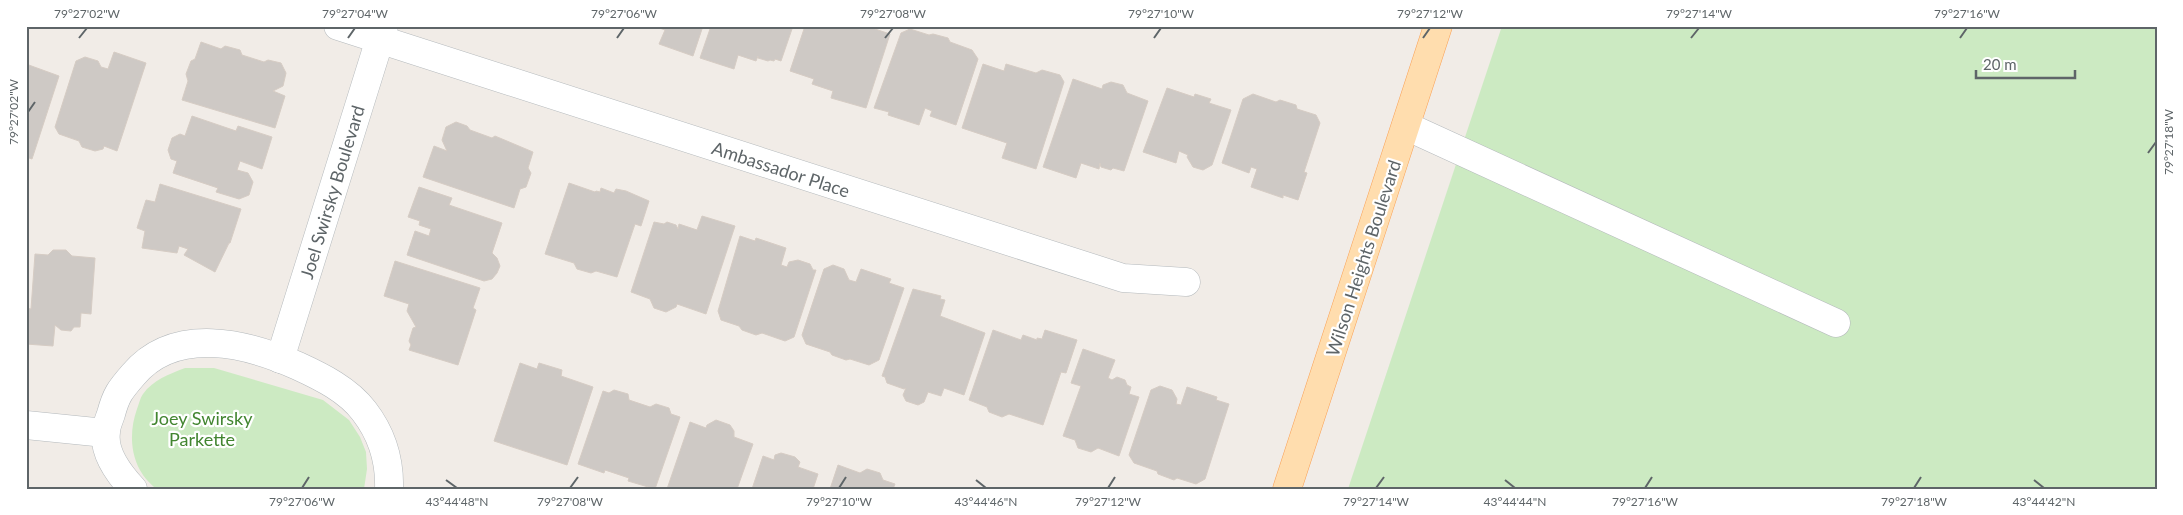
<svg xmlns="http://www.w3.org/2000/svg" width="2183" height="515" viewBox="0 0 2183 515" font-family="Lato,sans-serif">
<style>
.green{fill:#cceac2}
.building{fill:#cec9c5;stroke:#d6ccc4}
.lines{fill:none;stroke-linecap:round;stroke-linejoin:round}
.minor-casing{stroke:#b4b9bc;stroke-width:29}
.major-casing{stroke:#faa257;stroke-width:29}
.minor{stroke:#fff;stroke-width:28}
.major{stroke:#ffddae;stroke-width:28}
.ticks{fill:none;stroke:#5e6568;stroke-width:2}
.labels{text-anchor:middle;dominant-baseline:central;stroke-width:4.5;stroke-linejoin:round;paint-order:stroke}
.street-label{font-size:18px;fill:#5e6568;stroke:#fff}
.park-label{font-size:18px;fill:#428530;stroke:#fff}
.neatline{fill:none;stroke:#5e6568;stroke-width:2}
.ticks-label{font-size:12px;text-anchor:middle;fill:#5e6568}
</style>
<rect width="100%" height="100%" fill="#f1ece7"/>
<g class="green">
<path d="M 1502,26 L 2157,26 L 2157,489 L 1348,489 Z"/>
<path d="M 185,368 L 214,368 L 323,400 L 349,420 L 360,437 L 366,452 L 367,469 L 364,489 L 157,489 C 131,470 127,437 137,409 C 139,404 140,398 143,394 C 153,380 169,374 185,368 Z"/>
</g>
<g class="building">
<path d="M 654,26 L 703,26 L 693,56 L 659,44 L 665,30 Z"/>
<path d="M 711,26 L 793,26 L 781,61 L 775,59 L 774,61 L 770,60 L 768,61 L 758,58 L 758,56 L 756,61 L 738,55 L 734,69 L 700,58 Z"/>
<path d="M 805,26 L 866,26 L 890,34 L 866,108 L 831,98 L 833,91 L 812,84 L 814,79 L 790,71 Z"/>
<path d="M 910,29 L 929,35 L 933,34 L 948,38 L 950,42 L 972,50 L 978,59 L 956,125 L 930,116 L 932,111 L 925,108 L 919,125 L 888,115 L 889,112 L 874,108 L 901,33 Z"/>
<path d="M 201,42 L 221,49 L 225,46 L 240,50 L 242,55 L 264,62 L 268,60 L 281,63 L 286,73 L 283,86 L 273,91 L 285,96 L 275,128 L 182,100 L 188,81 L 186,74 L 191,61 L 195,59 Z"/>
<path d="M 114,52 L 146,63 L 117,151 L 104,146 L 103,149 L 95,151 L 82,147 L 79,141 L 59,134 L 55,127 L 76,61 L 85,57 L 98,61 L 101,67 L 108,69 Z"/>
<path d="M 26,64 L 59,76 L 32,159 L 26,157 Z"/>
<path d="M 983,64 L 1004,71 L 1006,64 L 1036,73 L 1042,70 L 1060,75 L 1064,82 L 1036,169 L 1002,158 L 1007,143 L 962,128 Z"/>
<path d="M 1073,79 L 1102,89 L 1103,85 L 1111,82 L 1123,85 L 1127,93 L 1148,101 L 1124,171 L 1113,168 L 1111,170 L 1101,167 L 1100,163 L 1099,169 L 1081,163 L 1076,178 L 1043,167 Z"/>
<path d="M 1167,88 L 1194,97 L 1195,94 L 1211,99 L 1209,103 L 1231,110 L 1212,165 L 1203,170 L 1193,167 L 1187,157 L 1188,155 L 1179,151 L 1176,163 L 1143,152 Z"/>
<path d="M 1253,94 L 1276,102 L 1280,100 L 1296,105 L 1297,109 L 1316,115 L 1320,123 L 1304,172 L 1307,173 L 1298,200 L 1283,195 L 1283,198 L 1251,187 L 1257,169 L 1251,167 L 1249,173 L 1222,163 L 1243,99 Z"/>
<path d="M 192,116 L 236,131 L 238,126 L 272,137 L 262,169 L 240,161 L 237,170 L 248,173 L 253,182 L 249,195 L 239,199 L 216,192 L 218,188 L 173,173 L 177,161 L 171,159 L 168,150 L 172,138 L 180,134 L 185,136 Z"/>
<path d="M 456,122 L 467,126 L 470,130 L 492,138 L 495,136 L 533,152 L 528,168 L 531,173 L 526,187 L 520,189 L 514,208 L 423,177 L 434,146 L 447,151 L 442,140 L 446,127 Z"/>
<path d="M 569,183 L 595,192 L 596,191 L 600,192 L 601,188 L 614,193 L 616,189 L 626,191 L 649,201 L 641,226 L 635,224 L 617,277 L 596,271 L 591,273 L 577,269 L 574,263 L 545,254 Z"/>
<path d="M 160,184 L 241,209 L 230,243 L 229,243 L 215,272 L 184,255 L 188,249 L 179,246 L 177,253 L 142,248 L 145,231 L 137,228 L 146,200 L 155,202 Z"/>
<path d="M 419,187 L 452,198 L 449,205 L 502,223 L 492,253 L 497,258 L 500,266 L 497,273 L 492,279 L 484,281 L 407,255 L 415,231 L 429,236 L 431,229 L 419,225 L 420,221 L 408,217 Z"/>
<path d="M 702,216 L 735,226 L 706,314 L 677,304 L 676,307 L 666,312 L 654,308 L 650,299 L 631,292 L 654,222 L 664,224 L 667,222 L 676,225 L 678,229 L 679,224 L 697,230 Z"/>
<path d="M 740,236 L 755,241 L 756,238 L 786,248 L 781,265 L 787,267 L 789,262 L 798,260 L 810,264 L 813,270 L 816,270 L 794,337 L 785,341 L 762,333 L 756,335 L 742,330 L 739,326 L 721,320 L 718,311 Z"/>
<path d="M 53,250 L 66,250 L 72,256 L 95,258 L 91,314 L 81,313 L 80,327 L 74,327 L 71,331 L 61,330 L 55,325 L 53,346 L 26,344 L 26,308 L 31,309 L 35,254 L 48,255 Z"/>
<path d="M 395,261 L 480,288 L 473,308 L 476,310 L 458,365 L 409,350 L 411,345 L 409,341 L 413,328 L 416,327 L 407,311 L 409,304 L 384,296 Z"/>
<path d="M 833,265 L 844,269 L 849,280 L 856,282 L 861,269 L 891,279 L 889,283 L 904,288 L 879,360 L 869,365 L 850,359 L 846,360 L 832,355 L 830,352 L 806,344 L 802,335 L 824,269 Z"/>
<path d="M 913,289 L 941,296 L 940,299 L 945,300 L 940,316 L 985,333 L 964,395 L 944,388 L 941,396 L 928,392 L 924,402 L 918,405 L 906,401 L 903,395 L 906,388 L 904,389 L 887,383 L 885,377 L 882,376 Z"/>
<path d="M 993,330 L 1021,340 L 1023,335 L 1037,340 L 1037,338 L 1042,339 L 1045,330 L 1077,340 L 1066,373 L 1061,372 L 1043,425 L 1009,414 L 1002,417 L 989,412 L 987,407 L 969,400 Z"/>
<path d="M 1083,349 L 1115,360 L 1108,378 L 1112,380 L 1117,377 L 1125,380 L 1127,385 L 1131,387 L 1129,394 L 1139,397 L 1119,456 L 1098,448 L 1091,452 L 1078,448 L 1075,440 L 1063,436 L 1081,386 L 1071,383 Z"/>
<path d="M 520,363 L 537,369 L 539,363 L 562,370 L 561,376 L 593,387 L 567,465 L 494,441 Z"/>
<path d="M 1160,386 L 1172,390 L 1177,399 L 1176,404 L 1181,405 L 1187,387 L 1217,397 L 1216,400 L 1229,404 L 1205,479 L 1196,484 L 1177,478 L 1174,480 L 1158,474 L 1157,471 L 1134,463 L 1129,455 L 1151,390 Z"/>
<path d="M 614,390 L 628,394 L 629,400 L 650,407 L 656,404 L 669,408 L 671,414 L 680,417 L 655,489 L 628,481 L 629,478 L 605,470 L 604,473 L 578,464 L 603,391 L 609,393 Z"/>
<path d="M 716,420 L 730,425 L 734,431 L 734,437 L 753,444 L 737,489 L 667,489 L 690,422 L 706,428 L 707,425 Z"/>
<path d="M 781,453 L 795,457 L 800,462 L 798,467 L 818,474 L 813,489 L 752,489 L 763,456 L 774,460 L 775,455 Z"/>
<path d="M 838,465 L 860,473 L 867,469 L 880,473 L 883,480 L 895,484 L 893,489 L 830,489 Z"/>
</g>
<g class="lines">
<g class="minor-casing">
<g id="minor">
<path d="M 338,26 L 1123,278 L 1186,282"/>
<path d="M 1406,126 L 1836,323"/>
<path d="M 280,359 L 384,26"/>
<path d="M 26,425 L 105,433"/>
<path d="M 133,489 C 120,475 103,453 106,432 C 106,426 109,420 111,414 C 116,395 120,390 133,375 C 175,325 247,343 298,366 C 322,377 348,390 364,411 C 381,433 390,460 389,489"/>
</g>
</g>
<g class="major-casing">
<path id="major" d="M 1287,489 L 1438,26"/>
</g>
<use href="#minor" class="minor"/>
<use href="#major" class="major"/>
</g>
<path class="ticks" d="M 79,38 L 87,28M 348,38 L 355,28M 617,38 L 624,28M 885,38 L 893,28M 1154,38 L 1161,28M 1423,38 L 1430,28M 1691,38 L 1699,28M 1960,38 L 1967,28M 28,112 L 35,102M 2148,153 L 2156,142M 446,480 L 457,488M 976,480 L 986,488M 1505,480 L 1515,488M 2034,480 L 2044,488M 302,488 L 309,477M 570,488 L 578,477M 839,488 L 846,477M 1108,488 L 1115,477M 1376,488 L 1384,477M 1645,488 L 1652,477M 1914,488 L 1921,477"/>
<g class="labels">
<g class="street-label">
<text transform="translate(781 169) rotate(18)">Ambassador Place</text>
<text transform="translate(332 192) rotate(-73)">Joel Swirsky Boulevard</text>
<text transform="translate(1363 258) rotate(-72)">Wilson Heights Boulevard</text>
</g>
<g class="park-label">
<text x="202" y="418">Joey Swirsky<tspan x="202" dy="21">Parkette</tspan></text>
</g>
</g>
<rect width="2183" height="515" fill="none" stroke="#ffffff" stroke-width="55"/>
<path d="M1976 70v8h99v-8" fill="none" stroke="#5e6568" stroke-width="2.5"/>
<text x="1983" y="70" font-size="15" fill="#5e6568" stroke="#ffffff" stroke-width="4" paint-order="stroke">20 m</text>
<rect x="28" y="28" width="2128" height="460" class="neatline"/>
<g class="ticks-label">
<text x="87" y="18">79°27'02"W</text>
<text x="355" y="18">79°27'04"W</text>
<text x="624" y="18">79°27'06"W</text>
<text x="893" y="18">79°27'08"W</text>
<text x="1161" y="18">79°27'10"W</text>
<text x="1430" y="18">79°27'12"W</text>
<text x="1699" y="18">79°27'14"W</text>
<text x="1967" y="18">79°27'16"W</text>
<text transform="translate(14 112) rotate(-90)" y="4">79°27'02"W</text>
<text transform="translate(2169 142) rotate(-90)" y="4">79°27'18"W</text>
<text x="302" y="506">79°27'06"W</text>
<text x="457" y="506">43°44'48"N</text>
<text x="570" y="506">79°27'08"W</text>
<text x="839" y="506">79°27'10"W</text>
<text x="986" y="506">43°44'46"N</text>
<text x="1108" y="506">79°27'12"W</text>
<text x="1376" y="506">79°27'14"W</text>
<text x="1515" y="506">43°44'44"N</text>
<text x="1645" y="506">79°27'16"W</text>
<text x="1914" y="506">79°27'18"W</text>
<text x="2044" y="506">43°44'42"N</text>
</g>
</svg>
